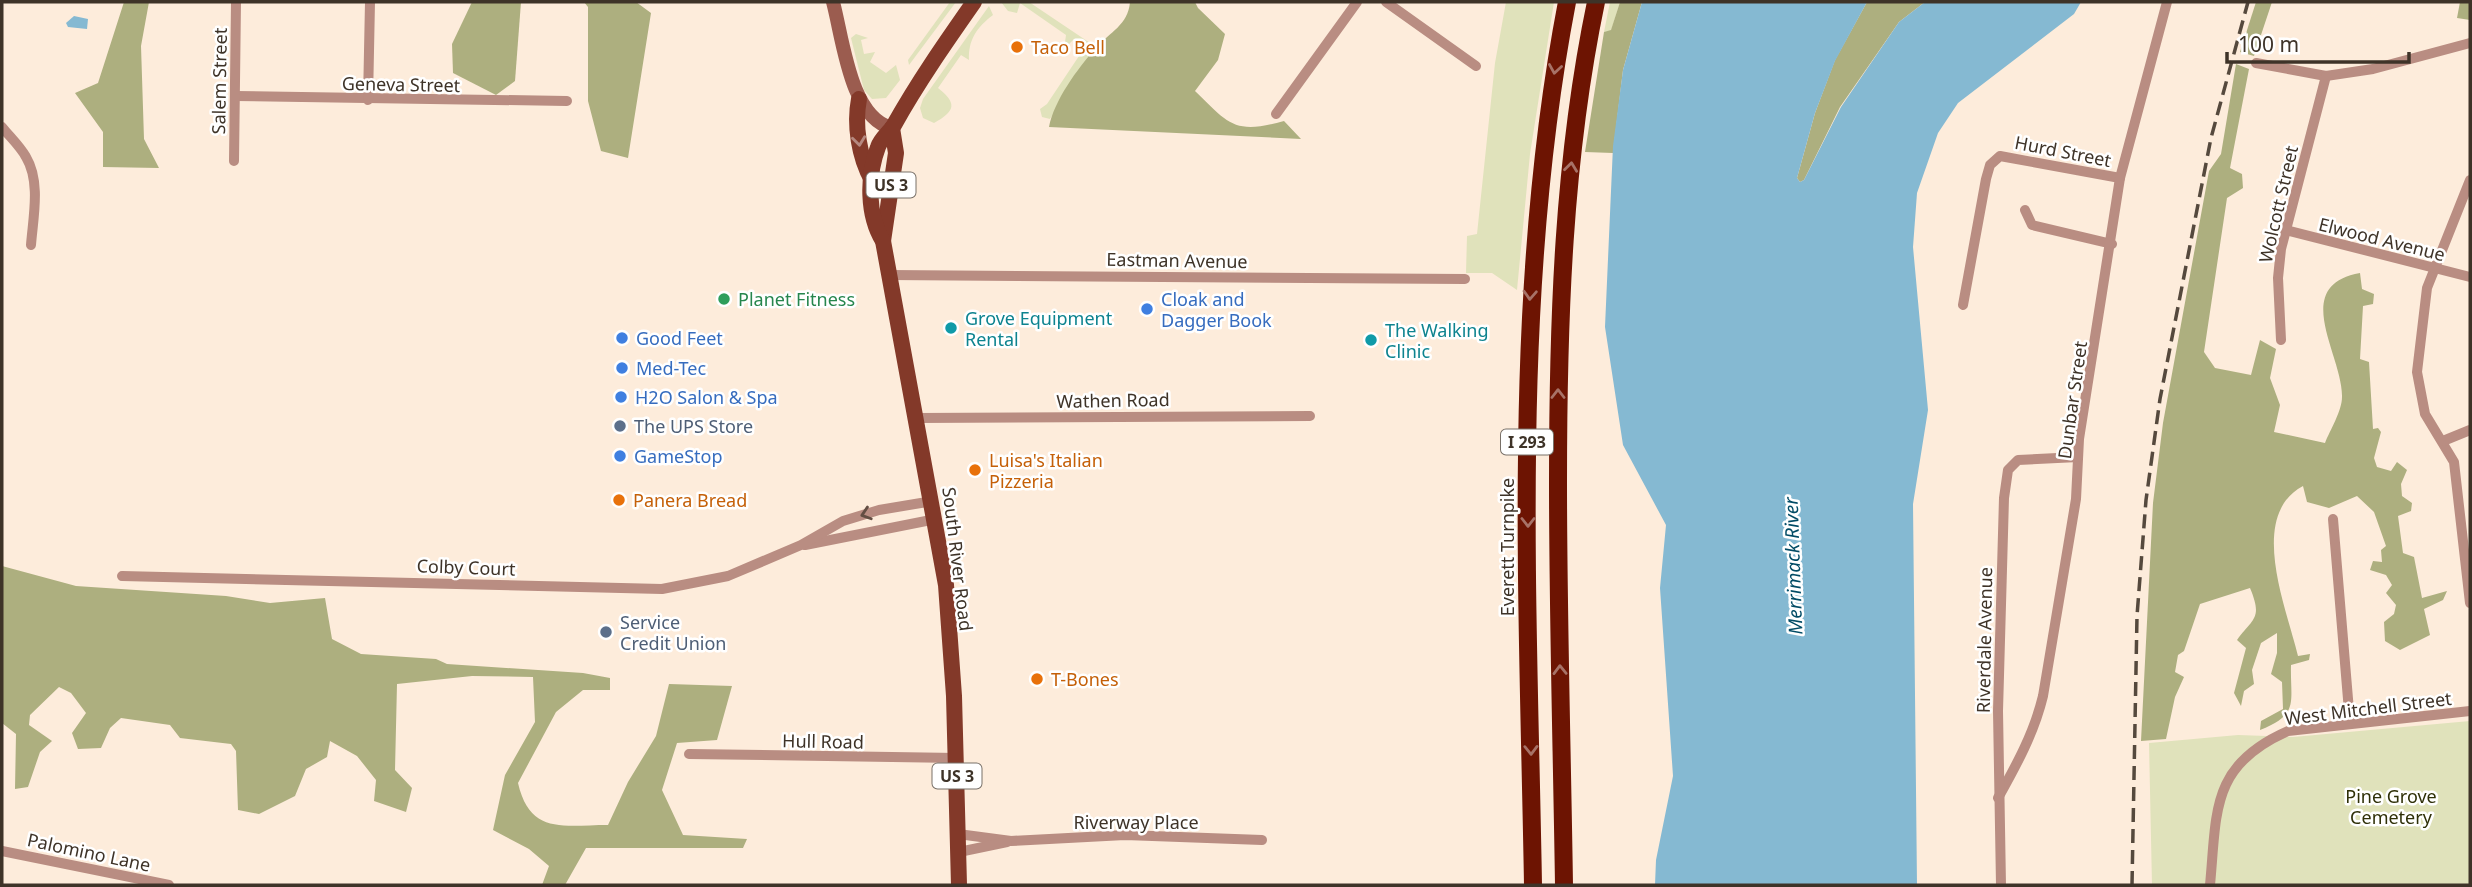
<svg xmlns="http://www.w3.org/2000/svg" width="2472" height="887" viewBox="0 0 2472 887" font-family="'Noto Sans',sans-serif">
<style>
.green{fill:#e0e2bb}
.forest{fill:#adaf7f}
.water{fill:#85b9d2}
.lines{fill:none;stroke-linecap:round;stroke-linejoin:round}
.street{stroke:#b98d82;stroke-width:10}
.secondary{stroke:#9b5c4f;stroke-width:14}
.primary{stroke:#833929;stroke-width:16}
.highway{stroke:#6d1402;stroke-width:18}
.rail{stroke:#55493d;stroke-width:3.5;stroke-dasharray:14 7;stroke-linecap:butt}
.oneway{stroke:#a77267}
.oneway2{stroke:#b5887f}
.oneway3{stroke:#634e43}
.food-dot{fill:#e8710a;stroke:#fff;stroke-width:2.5}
.leisure-dot{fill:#2e9e5b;stroke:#fff;stroke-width:2.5}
.shop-dot{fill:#3f7fe0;stroke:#fff;stroke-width:2.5}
.culture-dot{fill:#0f9aa8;stroke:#fff;stroke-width:2.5}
.service-dot{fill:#5c6f8a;stroke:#fff;stroke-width:2.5}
.labels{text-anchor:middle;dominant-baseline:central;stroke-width:5;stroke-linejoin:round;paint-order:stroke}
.shield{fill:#fff;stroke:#787068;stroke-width:2}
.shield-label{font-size:16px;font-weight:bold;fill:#3e3328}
.food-label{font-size:18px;fill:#c56008;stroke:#fff;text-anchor:start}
.street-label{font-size:18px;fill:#3e3328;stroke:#fff}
.leisure-label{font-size:18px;fill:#27864d;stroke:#fff;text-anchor:start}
.shop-label{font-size:18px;fill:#366cbe;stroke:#fff;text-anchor:start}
.culture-label{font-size:18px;fill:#0d838f;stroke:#fff;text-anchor:start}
.service-label{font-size:18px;fill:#4e5e75;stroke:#fff;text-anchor:start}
.park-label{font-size:18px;fill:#2f3008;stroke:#fff}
.water-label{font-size:19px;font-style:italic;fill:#014b65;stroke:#fff}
</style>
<rect width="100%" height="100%" fill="#fdecdb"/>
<g class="green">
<path d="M 950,2 L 956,2 L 909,65 L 908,60 Z"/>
<path d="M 1001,2 L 1029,2 L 1096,47 L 1050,119 L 1042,117 L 1040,109 L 1047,104 L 1085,47 L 1074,39 L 1064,49 L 1066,35 L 1020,3 L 1017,13 L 1008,11 Z"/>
<path d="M 1506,2 L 1554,2 L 1530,154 L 1517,290 L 1492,273 L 1466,273 L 1467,236 L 1477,234 L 1495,63 Z"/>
<path d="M 1610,2 L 1620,2 L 1611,31 L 1604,32 Z"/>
<path d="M 989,6 L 993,15 C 977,27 968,40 969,60 L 961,55 L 938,88 C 957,103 956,111 934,123 L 923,118 L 920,108 L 923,99 Z"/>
<path d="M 856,34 L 868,38 L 861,40 L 864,54 L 875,52 L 870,62 L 886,73 L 896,65 L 900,80 L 886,98 L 872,99 L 864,90 L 851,38 Z"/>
<path d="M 2470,721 L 2470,885 L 2152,885 L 2149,743 L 2238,735 L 2293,737 Z"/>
</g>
<g class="forest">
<path d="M 124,2 L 149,2 L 141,46 L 144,139 L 159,168 L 103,167 L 103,132 L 75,93 L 98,83 Z"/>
<path d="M 472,2 L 521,2 L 515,81 L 496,95 L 453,73 L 452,44 Z"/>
<path d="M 584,2 L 636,2 L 651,13 L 628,158 L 601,151 L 588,101 L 588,7 Z"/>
<path d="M 1130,2 L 1195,2 L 1198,8 L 1225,34 L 1218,60 L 1195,91 C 1229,124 1234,135 1284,121 L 1301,139 L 1049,127 C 1054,101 1077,69 1096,48 C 1110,32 1128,25 1130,2 Z"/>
<path d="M 1620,2 L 1642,2 L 1623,70 L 1613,153 L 1585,152 L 1604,32 L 1611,30 Z"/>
<path d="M 1867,2 L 1925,2 L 1899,22 L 1840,107 L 1804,180 L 1800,182 L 1797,178 L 1815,113 L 1835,60 Z"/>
<path d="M 2256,2 L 2272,2 L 2254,56 L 2240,52 Z"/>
<path d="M 2460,2 L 2470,2 L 2470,20 L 2457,18 Z"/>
<path d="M 2236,64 L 2249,69 L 2230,168 L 2242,174 L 2243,188 L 2227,198 L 2204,352 L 2215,368 L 2251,375 L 2260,340 L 2276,349 L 2270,378 L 2280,405 L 2274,432 L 2325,443 C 2330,430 2342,411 2342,397 C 2343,355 2289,286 2360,273 L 2362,289 L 2374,294 L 2373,304 L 2363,306 L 2360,359 L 2369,362 L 2373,429 L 2378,428 L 2381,432 L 2374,458 L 2377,467 L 2391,471 L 2397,462 L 2407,470 L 2401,484 L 2402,496 L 2412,503 L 2411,511 L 2398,516 L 2403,553 L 2414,557 L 2422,598 L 2447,591 L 2443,600 L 2424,609 L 2430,635 L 2400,650 L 2385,641 L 2384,622 L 2394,614 L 2396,605 L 2386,593 L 2392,585 L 2386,575 L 2370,570 L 2373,561 L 2382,562 L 2381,550 L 2386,546 L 2374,512 L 2357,496 L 2329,508 L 2307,502 L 2303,486 C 2247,516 2287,609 2298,656 L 2310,654 L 2309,660 L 2291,665 C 2290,703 2300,714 2260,730 L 2261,721 L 2283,709 L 2282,682 L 2271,674 L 2277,653 L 2277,633 L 2261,643 L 2252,670 L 2254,684 L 2244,691 L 2241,706 L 2234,693 L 2246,648 L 2237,640 C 2253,618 2263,619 2250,588 L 2200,604 L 2184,651 L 2178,655 L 2175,672 L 2184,677 L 2175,697 L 2166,739 L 2141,741 L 2153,503 L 2163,423 L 2209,171 L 2221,154 Z"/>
<path d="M 2,566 L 76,586 L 226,596 L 270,603 L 325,598 L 332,639 L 361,654 L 436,659 L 447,664 L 583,673 L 610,678 L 610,690 L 583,690 L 556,712 L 518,783 C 530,835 563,825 608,825 L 628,782 L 656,736 L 669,684 L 732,686 L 717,740 L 677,743 L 662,790 L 683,835 L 747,839 L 743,848 L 586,848 L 565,885 L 542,885 L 549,866 L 529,849 L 493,830 L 505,775 L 535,722 L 533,677 L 472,676 L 397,684 L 395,770 L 412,788 L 406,812 L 374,801 L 376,780 L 357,756 L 330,741 L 327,757 L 306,769 L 295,796 L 259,814 L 238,810 L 236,751 L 231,744 L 180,738 L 170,725 L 121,718 L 110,728 L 101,748 L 78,749 L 72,733 L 86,713 L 71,693 L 59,687 L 30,715 L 29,725 L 52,741 L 40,752 L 28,787 L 15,789 L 16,734 L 2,723 Z"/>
</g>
<g class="water">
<path d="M 1642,2 L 1867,2 L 1835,61 L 1815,113 L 1797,178 L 1800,182 L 1804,180 L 1841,107 L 1899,22 L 1925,2 L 2081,2 L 2074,14 L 1958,103 L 1938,133 L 1917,193 L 1913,247 L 1928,410 L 1913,504 L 1917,885 L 1655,885 L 1656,860 L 1673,776 L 1660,588 L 1666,525 L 1623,445 L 1605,327 L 1613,146 L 1623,70 Z"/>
<path d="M 74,16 L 88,19 L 87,29 L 68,27 L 66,23 Z"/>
</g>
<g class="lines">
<g class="street">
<path d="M 1386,2 L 1476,66"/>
<path d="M 2256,63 L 2326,76 L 2373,69 L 2470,43"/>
<path d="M 235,96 L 567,101"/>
<path d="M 368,100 L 370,2"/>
<path d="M 1276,114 L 1357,2"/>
<path d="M 2,127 C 10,137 20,146 26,157 C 41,182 33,218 31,245"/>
<path d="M 234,161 L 236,2"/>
<path d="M 2470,180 L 2427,288 L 2417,372 L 2425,414 L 2454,462 L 2470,603"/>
<path d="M 2025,210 L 2032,225 L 2112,244"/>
<path d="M 2286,230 L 2470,277"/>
<path d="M 889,275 L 1465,279"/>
<path d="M 1963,305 L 1986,179 L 1990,165 L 2000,156 L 2120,178"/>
<path d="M 2281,340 L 2278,278 L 2281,249 L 2326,76"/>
<path d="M 917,418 L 1310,416"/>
<path d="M 2443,441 L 2470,430"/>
<path d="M 2333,519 L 2350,723"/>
<path d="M 805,545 L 936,519"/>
<path d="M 122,576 L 662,589 L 728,576 L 801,545 L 843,521 L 879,510 L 933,501"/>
<path d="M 689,754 L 957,758"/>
<path d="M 1998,798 C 2017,764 2034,733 2043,696 L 2076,499 L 2079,439 L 2120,178 L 2167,2"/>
<path d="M 958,834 L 1011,841 L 1125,835 L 1262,840"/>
<path d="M 2,851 L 169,885"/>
<path d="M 959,852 L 1007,842"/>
<path d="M 2001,885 L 1998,711 L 2004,498 L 2008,470 L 2018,460 L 2078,457"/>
<path d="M 2210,885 C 2217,812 2210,765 2288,731 L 2470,711"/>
</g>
<path class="secondary" d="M 833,2 C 843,39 850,118 892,128"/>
<g class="primary">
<path d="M 859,99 C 854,125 859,157 872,180"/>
<path d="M 883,241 L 896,153 L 892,128"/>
<path d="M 959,885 L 954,696 L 946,585 L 883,241 C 867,215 867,176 878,147 C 881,138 889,133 894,125 C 918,82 946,42 974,2"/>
</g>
<g class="highway">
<path d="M 1533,885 C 1528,591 1511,293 1567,2"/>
<path d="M 1564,885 C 1562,751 1558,616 1558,482 C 1558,321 1563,160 1596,2"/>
</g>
<path class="rail" d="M 2132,885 L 2137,616 L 2146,500 L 2160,399 L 2211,138 L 2248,2"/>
</g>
<defs><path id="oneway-chevron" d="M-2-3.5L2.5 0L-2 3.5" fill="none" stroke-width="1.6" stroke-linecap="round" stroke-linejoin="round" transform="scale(1.75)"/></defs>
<g class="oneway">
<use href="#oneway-chevron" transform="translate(1555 69) rotate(99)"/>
<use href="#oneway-chevron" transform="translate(1571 167) rotate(-83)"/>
<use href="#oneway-chevron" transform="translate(1530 295) rotate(93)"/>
<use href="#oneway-chevron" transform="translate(1558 394) rotate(-90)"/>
<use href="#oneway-chevron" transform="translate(1528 522) rotate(90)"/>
<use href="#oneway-chevron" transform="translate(1560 670) rotate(-91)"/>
<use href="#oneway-chevron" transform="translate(1531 750) rotate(89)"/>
</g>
<use class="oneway2" href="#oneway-chevron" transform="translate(859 141) rotate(83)"/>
<use class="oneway3" href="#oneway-chevron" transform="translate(866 514) rotate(162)"/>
<g class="food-dot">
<circle cx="1017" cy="47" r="7"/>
<circle cx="975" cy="470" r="7"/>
<circle cx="619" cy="500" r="7"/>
<circle cx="1037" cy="679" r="7"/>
</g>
<circle class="leisure-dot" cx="724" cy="299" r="7"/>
<g class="shop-dot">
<circle cx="1147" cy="309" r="7"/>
<circle cx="622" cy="338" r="7"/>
<circle cx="622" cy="368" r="7"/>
<circle cx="621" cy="397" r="7"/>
<circle cx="620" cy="456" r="7"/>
</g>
<g class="culture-dot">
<circle cx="951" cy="328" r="7"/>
<circle cx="1371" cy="340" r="7"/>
</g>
<g class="service-dot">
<circle cx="620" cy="426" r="7"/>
<circle cx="606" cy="632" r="7"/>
</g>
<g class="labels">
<g class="shield">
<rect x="866.5" y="172.5" width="49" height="25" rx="5"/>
<rect x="1501" y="429.5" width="52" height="25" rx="5"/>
<rect x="932.5" y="763.5" width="49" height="25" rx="5"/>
</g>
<g class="shield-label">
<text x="891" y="185">US 3</text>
<text x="1527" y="442">I 293</text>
<text x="957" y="776">US 3</text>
</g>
<g class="food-label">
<text x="1031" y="47">Taco Bell</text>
<text x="989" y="460">Luisa's Italian<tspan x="989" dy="21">Pizzeria</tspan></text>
<text x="633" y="500">Panera Bread</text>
<text x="1051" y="679">T-Bones</text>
</g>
<g class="street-label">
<text transform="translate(219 81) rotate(-89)">Salem Street</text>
<text transform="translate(401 84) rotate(1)">Geneva Street</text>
<text transform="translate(2063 151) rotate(11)">Hurd Street</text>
<text transform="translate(2278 204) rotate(-77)">Wolcott Street</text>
<text transform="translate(2382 239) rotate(14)">Elwood Avenue</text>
<text transform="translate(1177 260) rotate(1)">Eastman Avenue</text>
<text transform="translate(1113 400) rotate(-1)">Wathen Road</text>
<text transform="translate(2072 400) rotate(-82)">Dunbar Street</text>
<text transform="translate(1507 547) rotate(-90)">Everett Turnpike</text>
<text transform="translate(958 559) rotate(83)">South River Road</text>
<text transform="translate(466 567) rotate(2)">Colby Court</text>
<text transform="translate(1984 640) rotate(-89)">Riverdale Avenue</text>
<text transform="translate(2368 708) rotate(-7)">West Mitchell Street</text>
<text transform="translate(823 741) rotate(1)">Hull Road</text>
<text x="1136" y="822">Riverway Place</text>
<text transform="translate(89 852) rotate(12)">Palomino Lane</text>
</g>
<g class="leisure-label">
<text x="738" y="299">Planet Fitness</text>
</g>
<g class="shop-label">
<text x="1161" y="299">Cloak and<tspan x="1161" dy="21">Dagger Book</tspan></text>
<text x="636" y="338">Good Feet</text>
<text x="636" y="368">Med-Tec</text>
<text x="635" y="397">H2O Salon &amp; Spa</text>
<text x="634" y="456">GameStop</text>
</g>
<g class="culture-label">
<text x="965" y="318">Grove Equipment<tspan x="965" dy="21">Rental</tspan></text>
<text x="1385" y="330">The Walking<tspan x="1385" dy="21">Clinic</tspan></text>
</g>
<g class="service-label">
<text x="634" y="426">The UPS Store</text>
<text x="620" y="622">Service<tspan x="620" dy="21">Credit Union</tspan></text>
</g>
<g class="park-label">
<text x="2391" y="796">Pine Grove<tspan x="2391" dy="21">Cemetery</tspan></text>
</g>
<g class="water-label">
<text transform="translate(1793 566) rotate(-92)">Merrimack River</text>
</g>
</g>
<rect width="2472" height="887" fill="none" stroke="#3e3328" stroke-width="7"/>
<path d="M2227 52v10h182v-10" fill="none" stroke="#3e3328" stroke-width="3.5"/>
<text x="2238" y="52" font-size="21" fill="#3e3328" stroke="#ffffff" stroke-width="5" paint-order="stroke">100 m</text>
</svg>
